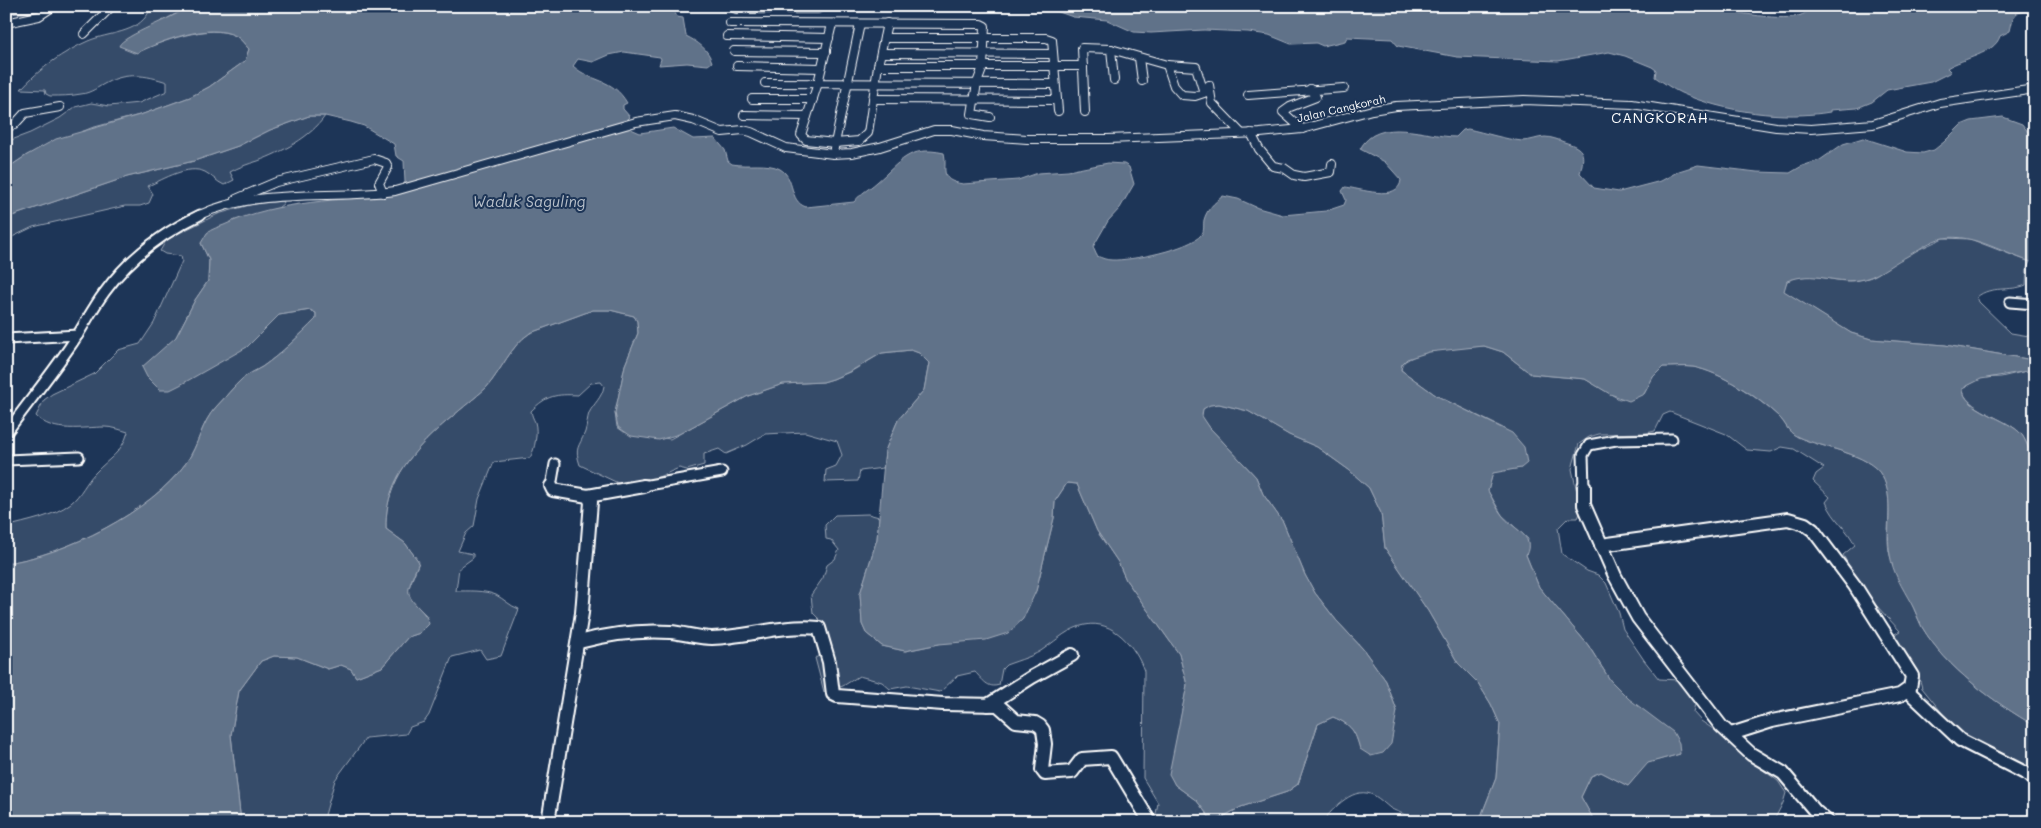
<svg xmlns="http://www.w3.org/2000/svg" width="2041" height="828" viewBox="0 0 2041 828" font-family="Mali,sans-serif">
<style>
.green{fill:#364b69;stroke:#9aa5b4}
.water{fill:#617289;stroke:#a0aab8}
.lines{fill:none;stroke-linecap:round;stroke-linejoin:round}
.minor-far2-casing{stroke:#fff;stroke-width:10}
.minor-far1-casing{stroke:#fff;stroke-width:13}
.minor-casing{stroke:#fff;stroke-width:16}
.minor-far2{stroke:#1d3557;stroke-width:8}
.minor-far1{stroke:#1d3557;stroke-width:9}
.minor{stroke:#1d3557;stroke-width:12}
.labels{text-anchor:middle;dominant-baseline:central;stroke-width:4;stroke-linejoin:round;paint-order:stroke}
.far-street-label{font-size:11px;fill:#fff;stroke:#1d3557}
.far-quarter-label{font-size:14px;letter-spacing:1px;fill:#fff;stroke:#1d3557}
.water-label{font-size:15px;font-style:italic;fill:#b8c0ca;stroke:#1d3557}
</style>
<rect width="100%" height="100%" fill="#1d3557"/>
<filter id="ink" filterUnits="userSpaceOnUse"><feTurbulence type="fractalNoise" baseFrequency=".02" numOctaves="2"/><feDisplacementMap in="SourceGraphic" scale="10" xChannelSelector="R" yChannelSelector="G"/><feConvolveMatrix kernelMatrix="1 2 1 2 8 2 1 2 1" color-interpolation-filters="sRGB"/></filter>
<g filter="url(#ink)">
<g class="green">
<path d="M 146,6 L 189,6 L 154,26 L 124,49 L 134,53 C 159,43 209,22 236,36 C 241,39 245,45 249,49 L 245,61 L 209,87 L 190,97 L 143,114 L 91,128 L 27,155 L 6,169 L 6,142 L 30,133 L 60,118 L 75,107 L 91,103 L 109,106 L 139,103 L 167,91 L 167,82 C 146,75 126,72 106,83 C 98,87 91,93 81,94 C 71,96 60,96 50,96 L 46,94 L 45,90 L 21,89 C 39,69 63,52 88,41 C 109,32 137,34 149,12 Z"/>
<path d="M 309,116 L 325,116 C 311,137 282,152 258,161 C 248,164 239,167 230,172 L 234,180 L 224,185 C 217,182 211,175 205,172 C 188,164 164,179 148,186 L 153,194 L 149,203 L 140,206 L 125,206 L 33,227 L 6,240 L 6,218 L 127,177 L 194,161 L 238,146 L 270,130 Z"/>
<path d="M 283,201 L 284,203 L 278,208 L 233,221 L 201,243 L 209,260 L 208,281 L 195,300 L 176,337 L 171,344 L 247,347 L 279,315 L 311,310 L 316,313 L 316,319 C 299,336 282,353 262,367 C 255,371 248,374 242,379 C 233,387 225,398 216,407 C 201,423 199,445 186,463 C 151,512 65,555 6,563 L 6,527 C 27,521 53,517 71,503 C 81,495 86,482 95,473 C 109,458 122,453 128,432 C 121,430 113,427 105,427 C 83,427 53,434 36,416 L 44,400 L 52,394 L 94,374 L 118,350 L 140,344 L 154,323 L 182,261 L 181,256 L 165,254 L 160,251 L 167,239 L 218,214 L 253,204 Z"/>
<path d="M 1943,238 L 1970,239 L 2030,262 L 2027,268 L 2026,285 C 2010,292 1991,285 1977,297 L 1979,302 L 2011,333 L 2035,337 L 2035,362 L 2033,360 L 1945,345 L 1871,339 L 1851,333 L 1783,291 L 1787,281 C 1814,269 1834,285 1860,280 C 1876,277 1878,273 1890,265 C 1905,254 1926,247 1943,238 Z"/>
<path d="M 593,310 L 610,310 L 634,316 L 637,321 L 638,333 L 625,365 L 615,413 L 617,427 L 624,432 L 670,439 L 748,396 L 783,384 L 823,382 L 833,379 L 852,371 L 882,353 L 911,350 L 919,353 L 929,363 L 924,390 L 898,420 L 885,451 L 883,468 L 860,471 L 858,481 L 825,482 L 826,470 L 836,466 L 842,455 L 837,441 L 805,432 L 765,434 L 747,445 L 726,454 L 719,449 L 704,454 L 704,465 L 687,470 L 679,468 L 647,482 L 620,484 L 580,465 C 574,447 579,448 585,432 C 587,426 587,419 589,413 C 594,403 602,398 604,386 L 601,382 L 591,383 L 578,395 C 556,394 547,395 531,411 C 532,416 533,418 535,422 C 538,432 535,449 530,458 L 494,462 L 479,499 L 474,526 L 466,533 L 458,551 L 473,554 L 473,558 L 459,568 L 456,591 C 468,591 484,590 496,595 C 504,599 510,606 519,609 L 501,656 L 486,659 L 480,650 L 452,657 L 429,715 L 424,722 L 410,727 L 406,734 L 366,738 L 335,780 L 325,815 L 330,822 L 241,822 L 231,735 L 239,691 L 261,661 L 274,656 L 297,657 L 328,669 L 341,665 L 351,669 L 356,677 L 382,667 L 408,637 L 420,633 L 427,616 L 409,598 L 408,590 L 419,562 L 405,543 L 386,529 C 384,462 441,428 486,388 C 502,370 510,346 530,333 Z"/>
<path d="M 1484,346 L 1503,352 L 1531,374 L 1585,379 L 1619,399 L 1644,394 L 1653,377 L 1663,367 C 1673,367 1684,366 1693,367 C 1721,372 1757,397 1778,416 C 1787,424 1786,431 1798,437 C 1822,448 1869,453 1882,476 C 1895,498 1885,527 1889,551 C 1891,563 1900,577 1906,589 C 1911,601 1916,615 1922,627 C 1947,669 1993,701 2035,726 L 2035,773 L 1992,753 L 1952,725 L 1922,688 L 1917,670 L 1893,635 L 1900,631 L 1862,590 L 1843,555 L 1855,545 C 1848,529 1834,521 1826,502 L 1830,497 L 1813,481 L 1816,474 L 1824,468 L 1794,449 L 1782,447 L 1771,452 L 1747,450 L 1726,434 L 1670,412 L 1663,415 L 1655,431 L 1646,433 L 1599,434 L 1589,437 L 1579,444 L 1572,469 L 1581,511 L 1578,518 L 1568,518 L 1558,528 L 1562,554 L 1587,571 L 1598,575 L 1606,583 L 1619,613 L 1623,629 L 1644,660 L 1659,679 L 1678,680 L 1695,704 L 1693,712 L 1701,721 L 1722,735 L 1748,759 L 1778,781 L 1786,793 L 1783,803 L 1773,822 L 1595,822 L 1581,797 L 1591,776 L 1601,772 L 1628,786 L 1647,763 L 1680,754 L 1610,680 L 1588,645 L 1539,587 L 1526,555 L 1528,539 L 1502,515 L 1488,491 L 1493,472 L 1521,468 L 1503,428 L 1437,396 L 1401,370 L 1402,364 C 1419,348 1461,348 1484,346 Z"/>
<path d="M 2035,369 L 2035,452 L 2029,449 C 2027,445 2025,439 2022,435 C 2010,419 1962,409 1963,388 L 1981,378 L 2001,377 Z"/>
<path d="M 1219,404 L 1248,411 L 1289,435 L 1317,447 L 1349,470 L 1369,488 L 1381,513 L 1385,548 L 1428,611 L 1458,663 L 1478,683 L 1491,704 L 1500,724 L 1496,778 L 1480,819 L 1481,822 L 1414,822 C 1409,814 1398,813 1390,808 C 1385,804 1380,799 1375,796 C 1354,784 1334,808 1322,822 L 1214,822 L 1241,807 L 1287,792 L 1298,784 L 1318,724 L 1333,717 C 1352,725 1355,731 1360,749 L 1397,711 L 1386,681 L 1363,649 L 1336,620 L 1315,593 L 1305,575 L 1283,522 L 1263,494 L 1256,477 L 1210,428 L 1201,416 L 1203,409 L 1209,405 Z"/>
<path d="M 1067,483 L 1077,484 L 1097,531 L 1118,562 L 1126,580 L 1179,654 L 1187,685 L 1170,774 L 1175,785 L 1197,801 L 1213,822 L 1157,822 L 1155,819 L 1158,803 L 1143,778 L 1144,671 C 1136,647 1113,619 1085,625 C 1069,628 1058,639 1045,648 C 1035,656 1019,660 1006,665 L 1002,669 L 999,685 C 988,689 983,680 975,672 L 957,676 L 940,692 L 907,686 L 890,689 L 882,682 L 859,676 L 843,686 L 824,692 L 815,658 L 821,655 L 823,623 L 813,613 L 811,595 L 823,578 L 827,565 L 835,559 L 839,550 L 831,540 L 826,539 L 825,525 L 835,515 L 868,514 L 879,517 L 877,539 L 860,594 L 862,624 L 866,633 L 882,646 L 905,651 L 939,644 L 1036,591 L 1054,518 L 1055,501 Z"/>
</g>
<g class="water">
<path d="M 189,6 L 672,6 L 677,17 L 683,18 L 686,36 C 698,42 708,49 712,62 L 708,65 L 687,63 L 659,65 L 661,59 L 660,57 L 624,52 L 609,55 L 593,62 L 578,59 L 573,66 C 592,83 612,77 627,103 L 623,105 L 623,109 L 630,117 L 628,119 L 631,129 L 640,133 L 673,128 L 693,139 L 715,138 L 725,150 L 728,161 L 732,164 C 747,167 768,162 780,169 C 796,178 788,201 806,207 L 854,202 C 862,192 868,190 877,182 C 901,162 908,145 944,153 C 948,169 937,180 963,184 L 1018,180 L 1038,173 L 1068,171 L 1108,163 L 1124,164 L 1129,167 L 1134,184 L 1120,208 L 1108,221 L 1093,247 L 1097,256 C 1102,258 1106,260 1112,260 C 1130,261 1190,249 1201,235 C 1205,231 1203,225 1204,220 C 1207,209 1214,203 1223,196 L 1238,199 L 1258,208 L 1283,215 L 1326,211 L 1344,205 L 1346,200 L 1342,191 L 1345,187 C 1358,188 1399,203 1401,180 L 1385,162 L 1360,149 C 1378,115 1427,137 1456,137 L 1463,130 L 1468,129 C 1486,133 1504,139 1522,141 C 1531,141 1538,137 1545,137 C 1551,137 1559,140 1564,142 C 1585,148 1585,154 1580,173 L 1594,188 L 1619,192 L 1661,181 L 1679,171 L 1698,165 L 1757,172 L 1790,173 L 1802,166 L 1820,160 L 1843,144 L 1863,138 L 1907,152 L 1923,153 L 1934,150 L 1944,142 L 1961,125 L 1971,121 L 2003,117 L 2022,124 L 2035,141 L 2035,263 C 2005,255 1975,233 1943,238 C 1931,240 1917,251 1906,257 C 1889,265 1877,278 1858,280 C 1833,284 1814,270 1787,281 L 1784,291 L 1851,333 L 1871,339 L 1945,345 L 2033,360 L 2035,369 L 2033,370 L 1981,379 L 1963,388 C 1961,409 2010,419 2022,435 C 2025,439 2027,445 2029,449 L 2035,452 L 2035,726 C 1994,702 1946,668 1922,627 C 1918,619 1915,610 1911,603 C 1902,587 1893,573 1890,555 C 1885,530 1895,499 1882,476 C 1869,453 1822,448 1798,437 C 1786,431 1787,424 1778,416 C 1758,397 1721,372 1693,367 C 1684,366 1673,367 1663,367 L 1653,377 L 1644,394 L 1629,401 L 1610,394 L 1585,379 L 1531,374 L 1503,352 L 1484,346 L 1429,352 L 1407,359 L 1402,364 L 1401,370 L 1437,396 L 1512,433 L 1524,447 L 1527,463 L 1521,468 L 1493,473 L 1488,491 C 1493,499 1496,508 1502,515 C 1512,529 1536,535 1526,555 L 1539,587 L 1588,645 L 1610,680 L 1629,699 L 1673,732 L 1679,743 L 1680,754 L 1648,763 L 1628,786 L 1601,772 L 1591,776 L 1581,797 L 1595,822 L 1481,822 L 1480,819 L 1496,778 L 1500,724 L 1491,704 L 1478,683 L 1458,663 L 1428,611 L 1385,548 L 1381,513 L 1369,488 L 1349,470 L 1317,447 L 1289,435 L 1248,411 L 1219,404 L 1210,405 L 1203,409 L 1202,416 L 1210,428 L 1256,477 L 1263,494 L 1283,522 L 1305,575 L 1315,593 L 1336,620 L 1363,649 L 1386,681 L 1397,711 L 1391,744 L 1383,753 L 1371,756 L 1360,749 C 1355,731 1352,725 1333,717 L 1318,724 L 1298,784 L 1287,792 L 1241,807 L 1213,822 L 1197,801 L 1175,785 L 1169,774 L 1187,685 L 1179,654 L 1126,580 L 1118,562 L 1097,531 L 1077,484 L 1067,483 L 1055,501 L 1054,518 L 1036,591 L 1023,619 L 1008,633 L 986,640 L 939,644 L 905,651 L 882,646 L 866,633 L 862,624 L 860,594 L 877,539 L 885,451 L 898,420 L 924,390 L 929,363 L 919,353 L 911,350 L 882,353 L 851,371 L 833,379 L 823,382 L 783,384 L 748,396 L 679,434 L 659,440 L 631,436 L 618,427 L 615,413 L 625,365 L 638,333 L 637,321 L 634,316 L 610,310 L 593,310 L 530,333 C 510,346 502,370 486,388 C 441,428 384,462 386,529 L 405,543 L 419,562 C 415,571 411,580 409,588 C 406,602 426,609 429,624 L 420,633 L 408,637 L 382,667 L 356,677 L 351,669 L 341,665 L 328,669 L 297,657 L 274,656 L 261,661 L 239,691 L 231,735 L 241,822 L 6,822 L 6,563 C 65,555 151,512 186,463 C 199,445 201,423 216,407 C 225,398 233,387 242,379 C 248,374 255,371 262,367 C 282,353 299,336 316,319 L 316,313 L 310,310 L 279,315 L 247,347 L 180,385 L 170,390 L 160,390 L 147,377 L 142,367 L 176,337 L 195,300 L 208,281 L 209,260 L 201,243 C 203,240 205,236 207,233 C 211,229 219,227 224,225 C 279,199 341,202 399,192 L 405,182 L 404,161 L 396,156 L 394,144 L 364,126 L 351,122 L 325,116 L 309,116 L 270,130 L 238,146 L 194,161 L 127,177 L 6,218 L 6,169 L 27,155 L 56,139 L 143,114 L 190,97 L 209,87 L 245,61 L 249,49 C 245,45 241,39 236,36 C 209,22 161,41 137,53 L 119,46 C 123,35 175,18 189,6 Z"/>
<path d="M 1042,6 L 1716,6 C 1730,13 1787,22 1801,15 C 1805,14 1810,9 1813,6 L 2035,6 L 2035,9 L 2017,13 L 2013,18 L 2010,31 L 2000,36 C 1995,54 1963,58 1947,68 L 1951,72 L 1931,82 L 1887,90 L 1872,102 L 1857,108 L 1830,110 L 1830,112 C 1784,120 1724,112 1681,93 C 1672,89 1663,82 1655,77 L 1656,70 L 1652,67 L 1625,56 L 1609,52 L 1558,61 L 1457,57 L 1398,46 L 1392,39 L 1347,37 L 1345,41 L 1323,46 L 1316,43 L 1291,44 L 1269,35 L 1248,32 L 1204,30 L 1151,33 L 1134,32 L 1107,20 L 1073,17 Z"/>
</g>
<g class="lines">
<g class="minor-far2-casing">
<g id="minor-far2">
<path d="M 6,9 L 66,6"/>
<path d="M 736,9 L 818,9"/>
<path d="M 6,23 L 39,16 L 51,8"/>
<path d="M 730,23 L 981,24 L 985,26 L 983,67 L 977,83 L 972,114 L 990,117"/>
<path d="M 832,24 L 818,83 L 801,135 L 806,140 L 835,143 L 859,141 L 868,133 L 878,66 L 887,23"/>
<path d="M 84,34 L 112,6"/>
<path d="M 727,36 L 829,38"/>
<path d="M 884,38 L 1046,38 L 1052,40 L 1058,111"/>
<path d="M 1111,49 L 1167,65"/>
<path d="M 734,51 L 826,52"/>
<path d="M 881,53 L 1052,54"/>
<path d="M 1139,58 L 1142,81"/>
<path d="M 1167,65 L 1196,67 L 1204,93 L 1195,96 L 1182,95 L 1174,86 Z"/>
<path d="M 737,66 L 821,68"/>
<path d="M 878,66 L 1083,66"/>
<path d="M 765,83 L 1055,84"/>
<path d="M 1209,85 L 1212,103 L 1241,133"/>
<path d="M 1248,95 L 1344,88"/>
<path d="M 752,99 L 813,99"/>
<path d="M 873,99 L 1057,100"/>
<path d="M 1085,112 L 1082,48 L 1111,49 L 1114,80"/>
<path d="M 744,115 L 807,116"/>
<path d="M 6,127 L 14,125 L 25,113 L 60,107"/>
<path d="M 1302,129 L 1283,112 L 1290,107 L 1316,97 L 1310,89"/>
<path d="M 1251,133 L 1259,149 L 1273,166 L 1284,168 L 1294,175 L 1304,177 L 1331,172 L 1332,164"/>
<path d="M 834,148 L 860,24"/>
<path d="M 236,199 L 276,182 L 374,159 L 386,163 L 388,167 L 379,183 L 383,193"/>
<path d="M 197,216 C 258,187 330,200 395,191 L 636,122 L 675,116 L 693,120 L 722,132 L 743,130 L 751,132 L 786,148 L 833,154 L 852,153 L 880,147 L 934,130 L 952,130 L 983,136 L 1027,139 L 1108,139 L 1260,133 L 1302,129 L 1372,110 L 1396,106 L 1524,100 L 1632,104 L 1776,127 L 1811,129 L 1873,124 L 1940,103 L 2035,89"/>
</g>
</g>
<g class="minor-far1-casing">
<g id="minor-far1">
<path d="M 2010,302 L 2035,304"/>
<path d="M 6,339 L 78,335"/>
<path d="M 6,433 C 27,404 49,377 69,348 C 82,330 91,310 104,293 C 129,258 162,233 200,215"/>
<path d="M 6,460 L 79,457"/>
<path d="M 551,487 L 555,464"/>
<path d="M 637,487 L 722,472"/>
<path d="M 1584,487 L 1583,455 L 1589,445 L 1616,440 L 1672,439"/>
</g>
</g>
<g class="minor-casing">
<g id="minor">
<path d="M 1584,486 L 1584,505 L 1615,576 L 1638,618 L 1721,726 L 1751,754 L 1783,773 L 1815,811 L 1828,822"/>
<path d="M 588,496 L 644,486"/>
<path d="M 1601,545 L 1788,519 L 1805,524 L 1813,530 L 1855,586 L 1912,676 L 1910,688 L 1900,695 L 1772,721 L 1731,734"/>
<path d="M 579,642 C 609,634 639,630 670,632 C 684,633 698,638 712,638 C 748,637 782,624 819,628 L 829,662 L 833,694 L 837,696 L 943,704 L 998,705 L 1016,721 L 1035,723 L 1040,726 L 1043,730 L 1045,744 L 1042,770 L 1045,774 L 1072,772 L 1082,759 L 1111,757 L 1150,822"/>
<path d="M 1909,692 L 1960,740 L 2027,774 L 2035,781"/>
<path d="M 988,705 L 1032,677 L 1072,655"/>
<path d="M 548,822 L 582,613 L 591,502 L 588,496 L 553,490 L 551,486"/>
</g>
</g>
<use href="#minor-far2" class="minor-far2"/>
<use href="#minor-far1" class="minor-far1"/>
<use href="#minor" class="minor"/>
</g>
</g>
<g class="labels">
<g class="far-street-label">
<text transform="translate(1341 108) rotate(-13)">Jalan Cangkorah</text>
</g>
<g class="far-quarter-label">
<text x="1660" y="117">CANGKORAH</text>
</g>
<g class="water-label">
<text x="529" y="201">Waduk Saguling</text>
</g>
</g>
<rect width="2041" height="828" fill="none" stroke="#1d3557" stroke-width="25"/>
<rect x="12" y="12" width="2016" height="803" fill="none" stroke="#fff" stroke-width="2" filter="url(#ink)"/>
</svg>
